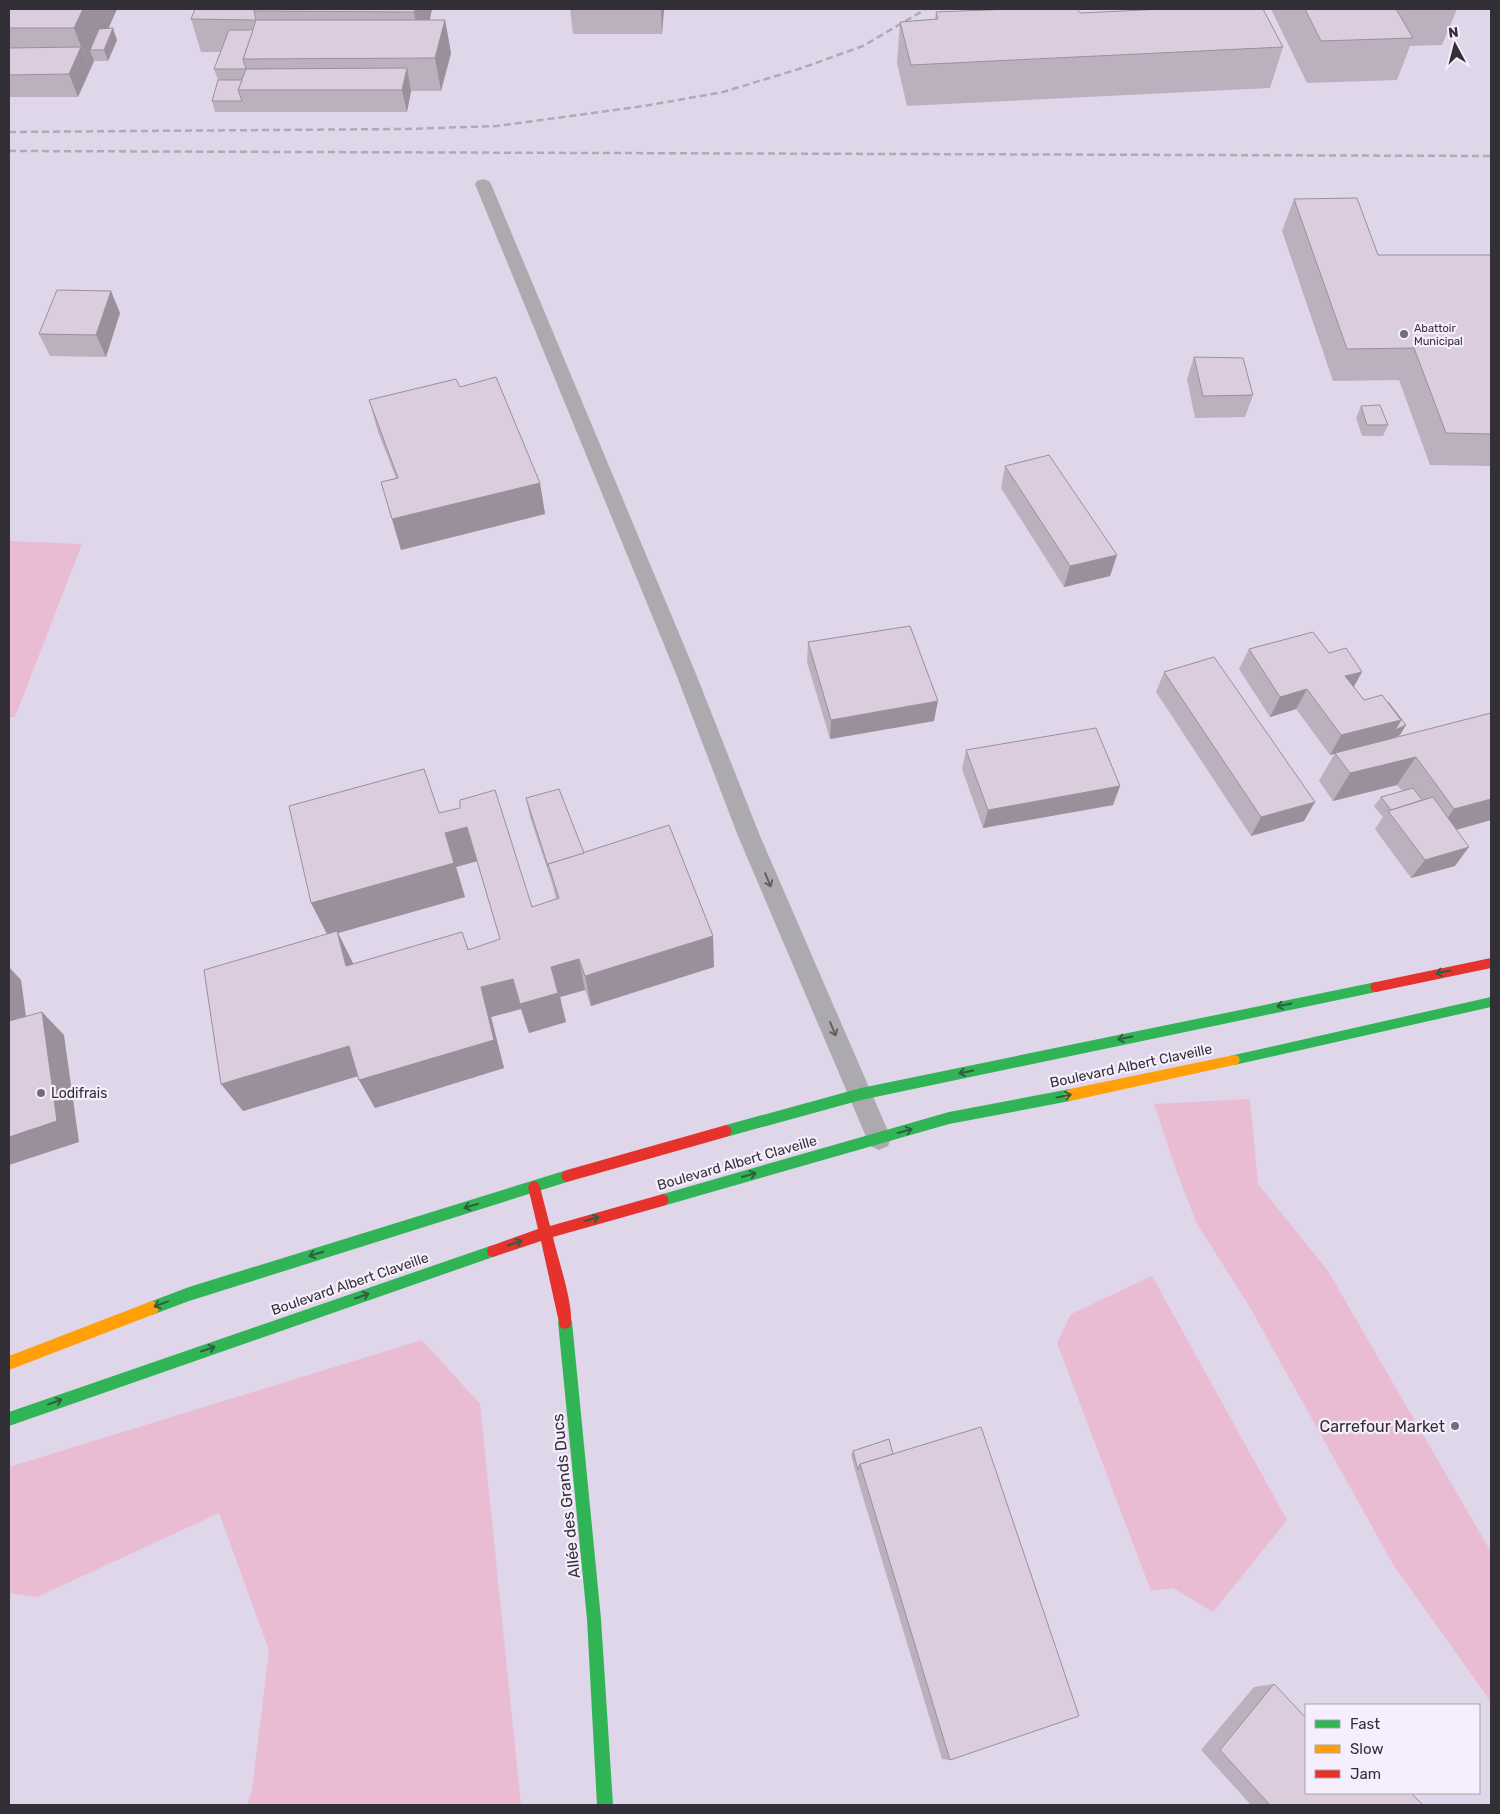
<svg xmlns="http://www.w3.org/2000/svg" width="1500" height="1814" viewBox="0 0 1500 1814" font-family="Rubik,sans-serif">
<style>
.built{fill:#dfd6e9;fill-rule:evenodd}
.green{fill:#e9bcd4}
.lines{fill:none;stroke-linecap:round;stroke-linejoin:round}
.lane{fill:#acaaae;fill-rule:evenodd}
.fast{fill:#30b455;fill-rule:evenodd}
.slow{fill:#ff9f0a;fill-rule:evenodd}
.jam{fill:#e5322d;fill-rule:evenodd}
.rail{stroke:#aeacb3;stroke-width:2.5;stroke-dasharray:7 4;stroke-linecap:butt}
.wall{fill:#bcb0be;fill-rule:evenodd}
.shaded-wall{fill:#99909b}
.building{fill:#dbcddd;stroke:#99909b}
.oneway{stroke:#636066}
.oneway2{stroke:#315e41}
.poi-dot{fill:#726e77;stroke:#f6eefd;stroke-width:2}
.labels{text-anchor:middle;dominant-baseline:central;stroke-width:4.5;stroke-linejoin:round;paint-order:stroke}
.far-poi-label{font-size:11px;fill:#322f36;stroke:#f6eefd;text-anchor:start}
.street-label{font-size:14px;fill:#322f36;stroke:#f6eefd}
.poi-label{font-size:14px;fill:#322f36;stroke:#f6eefd;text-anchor:start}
.near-poi-label{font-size:16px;fill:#322f36;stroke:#f6eefd;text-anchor:end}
.near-street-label{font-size:16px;fill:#322f36;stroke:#f6eefd}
</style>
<rect width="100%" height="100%" fill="#e9e4ef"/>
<path class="built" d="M 9,9 L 1491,9 L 1491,1805 L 9,1805 ZM 1306,1705 L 1479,1705 L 1479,1793 L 1306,1793 Z"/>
<g class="green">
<path d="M 9,541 L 82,544 L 15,717 L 9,717 Z"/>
<path d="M 1250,1099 L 1258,1184 L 1328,1271 L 1491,1552 L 1491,1702 L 1394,1566 L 1248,1304 L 1197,1224 L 1177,1173 L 1154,1104 Z"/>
<path d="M 1152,1276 L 1287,1520 L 1213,1612 L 1173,1588 L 1151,1591 L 1057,1343 L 1071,1314 Z"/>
<path d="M 422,1340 L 480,1404 L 521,1805 L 247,1805 L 252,1790 L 269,1650 L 219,1513 L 37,1597 L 9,1593 L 9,1467 Z"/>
</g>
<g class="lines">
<path class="lane" d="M 483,179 L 489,181 L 491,184 L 696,674 L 760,836 L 891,1138 L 888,1146 L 879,1150 L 870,1146 L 738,836 L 676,674 L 475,184 L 477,181 Z"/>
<g class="fast">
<path d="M 1376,982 L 1380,983 L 1382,987 L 1380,991 L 1376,992 L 861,1100 L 726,1137 L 722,1135 L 720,1131 L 722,1127 L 726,1125 L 861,1088 Z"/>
<path d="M 1491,997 L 1491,1007 L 1234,1065 L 1230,1064 L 1228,1060 L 1230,1056 L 1234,1055 Z"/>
<path d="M 1070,1089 L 1074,1091 L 1076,1095 L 1074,1099 L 1070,1101 L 949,1124 L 663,1206 L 659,1204 L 657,1200 L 659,1196 L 663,1194 L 949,1112 Z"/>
<path d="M 567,1170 L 571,1172 L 573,1176 L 571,1180 L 567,1182 L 189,1301 L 152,1315 L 147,1313 L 145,1308 L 147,1303 L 189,1287 Z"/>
<path d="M 493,1245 L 498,1247 L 499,1251 L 498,1255 L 493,1257 L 9,1426 L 9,1412 Z"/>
<path d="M 565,1315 L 570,1317 L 572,1322 L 601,1619 L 613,1805 L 597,1805 L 587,1619 L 558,1322 L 560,1317 Z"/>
</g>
<g class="slow">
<path d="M 1234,1055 L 1238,1056 L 1240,1060 L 1238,1064 L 1234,1065 L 1070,1101 L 1066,1099 L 1064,1095 L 1066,1091 L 1070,1089 Z"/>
<path d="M 152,1301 L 157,1303 L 159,1308 L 157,1313 L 9,1370 L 9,1356 Z"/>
</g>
<g class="jam">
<path d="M 1491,958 L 1491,968 L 1376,992 L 1372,991 L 1370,987 L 1372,983 L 1376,982 Z"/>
<path d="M 726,1125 L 730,1127 L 732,1131 L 730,1135 L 726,1137 L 567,1182 L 563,1180 L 561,1176 L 563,1172 L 567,1170 Z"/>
<path d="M 534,1181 L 538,1183 L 540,1187 L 550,1226 L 663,1194 L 667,1196 L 669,1200 L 667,1204 L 663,1206 L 553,1237 C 557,1256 576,1311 570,1327 L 565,1329 L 560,1327 L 541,1241 L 493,1257 L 488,1255 L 487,1251 L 488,1247 L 538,1229 L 528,1187 L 530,1183 Z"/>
</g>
<g class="rail">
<path d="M 9,132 L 406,129 L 497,126 L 644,106 L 723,92 L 799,69 L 863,46 L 926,9"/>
<path d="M 9,151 L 1491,156"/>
</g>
</g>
<g class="wall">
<path d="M 9,9 L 108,28 L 117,40 L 108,61 L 94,61 L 78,97 L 9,97 Z"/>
<path d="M 195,9 L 432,9 L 430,20 L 445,20 L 451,53 L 441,91 L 411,91 L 407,112 L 215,112 L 212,101 L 218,80 L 214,69 L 220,52 L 201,52 L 191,19 Z"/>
<path d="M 570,9 L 664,9 L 662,34 L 573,34 Z"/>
<path d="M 1271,9 L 1457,9 L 1442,45 L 1410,46 L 1397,80 L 1307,83 Z"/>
<path d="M 936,12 L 1080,13 L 1283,47 L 1270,88 L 907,106 L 897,63 L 900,22 L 935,19 Z"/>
<path d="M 1294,199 L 1378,255 L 1491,255 L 1491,466 L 1430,465 L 1399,380 L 1333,381 L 1282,231 Z"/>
<path d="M 120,313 L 106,357 L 50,356 L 39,334 Z"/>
<path d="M 1194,357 L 1253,395 L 1245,417 L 1195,418 L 1187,379 Z"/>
<path d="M 460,387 L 540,483 L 545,514 L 401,550 L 381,482 L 396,478 L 378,432 L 369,400 Z"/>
<path d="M 1361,406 L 1388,425 L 1383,436 L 1362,436 L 1356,418 Z"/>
<path d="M 1005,466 L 1117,555 L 1110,576 L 1064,587 L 1001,488 Z"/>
<path d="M 808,642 L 934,721 L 830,739 L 807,662 Z"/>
<path d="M 1249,649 L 1329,653 L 1364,700 L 1400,735 L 1390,739 L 1491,713 L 1491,820 L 1456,830 L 1455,866 L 1411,878 L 1375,829 L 1383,817 L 1374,806 L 1381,797 L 1402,791 L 1397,785 L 1333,801 L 1319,781 L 1335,753 L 1330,755 L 1296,709 L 1270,717 L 1239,669 Z"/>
<path d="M 1164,672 L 1304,821 L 1251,836 L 1156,692 Z"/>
<path d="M 966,750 L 1120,786 L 1113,805 L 983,828 L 962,769 Z"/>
<path d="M 526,798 L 584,853 L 714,967 L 591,1006 L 585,990 L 560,997 L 566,1022 L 529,1033 L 521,1009 L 491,1017 L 504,1068 L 375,1108 L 359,1080 L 357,1076 L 243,1111 L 327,934 L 439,813 L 532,907 L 556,899 L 552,883 L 530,817 ZM 477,861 L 500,939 L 469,950 L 462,932 L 353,964 L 338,933 L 465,897 L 456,867 Z"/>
<path d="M 889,1439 L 950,1760 L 942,1759 L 856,1474 L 851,1455 L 853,1451 Z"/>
<path d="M 1274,1684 L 1306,1793 L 1423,1805 L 1251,1805 L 1201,1750 L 1254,1687 Z"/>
</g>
<g class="shaded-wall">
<path d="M 83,9 L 117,9 L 99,50 L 90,50 L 94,61 L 90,70 L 74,28 Z"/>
<path d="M 415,9 L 432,9 L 422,53 L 414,12 Z"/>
<path d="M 661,9 L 664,9 L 662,34 Z"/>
<path d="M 445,20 L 451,53 L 441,91 L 435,58 Z"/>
<path d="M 113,28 L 117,40 L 108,61 L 104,50 Z"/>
<path d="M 81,47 L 90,70 L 78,97 L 69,74 Z"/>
<path d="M 407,68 L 411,91 L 407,112 L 402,90 Z"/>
<path d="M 111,291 L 120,313 L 106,357 L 96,335 Z"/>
<path d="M 540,483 L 545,514 L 401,550 L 392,519 Z"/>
<path d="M 1117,555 L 1110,576 L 1064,587 L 1070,566 Z"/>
<path d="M 1362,672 L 1351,692 L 1345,676 Z"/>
<path d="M 1307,689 L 1296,709 L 1270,717 L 1280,697 Z"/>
<path d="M 938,701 L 934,721 L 830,739 L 831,720 Z"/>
<path d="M 1401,720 L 1406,725 L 1400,735 L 1389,740 L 1330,755 L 1341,735 Z"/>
<path d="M 1416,757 L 1397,785 L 1333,801 L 1350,773 Z"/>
<path d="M 1120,786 L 1113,805 L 983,828 L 988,810 Z"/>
<path d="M 1491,799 L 1491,820 L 1434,836 L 1454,809 Z"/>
<path d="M 1315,802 L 1304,821 L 1251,836 L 1261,817 Z"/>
<path d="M 467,827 L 478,861 L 456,867 L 465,897 L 338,933 L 353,963 L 362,996 L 328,936 L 311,903 L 445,833 Z"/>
<path d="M 1469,847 L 1455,866 L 1411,878 L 1425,860 Z"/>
<path d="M 713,936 L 714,967 L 591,1006 L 585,976 Z"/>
<path d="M 579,959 L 585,990 L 560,997 L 566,1022 L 529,1033 L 521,1009 L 491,1017 L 504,1068 L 375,1108 L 359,1080 L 481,987 Z"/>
<path d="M 9,967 L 21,980 L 30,1045 L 9,1024 Z"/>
<path d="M 42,1012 L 64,1035 L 79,1142 L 9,1165 L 9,1137 Z"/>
<path d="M 349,1046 L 365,1074 L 243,1111 L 221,1084 Z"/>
</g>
<g class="building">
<path d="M 9,9 L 83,9 L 74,28 L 9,28 Z"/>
<path d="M 195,9 L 254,9 L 254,11 L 256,20 L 191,19 Z"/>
<path d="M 254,9 L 415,9 L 414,12 L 254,11 Z"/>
<path d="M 1013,9 L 1077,9 L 1080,13 L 1165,9 L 1263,9 L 1283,47 L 911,65 L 900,22 L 938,19 L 936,12 Z"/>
<path d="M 1305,9 L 1396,9 L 1413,38 L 1321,41 Z"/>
<path d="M 256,20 L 445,20 L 435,58 L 243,59 Z"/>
<path d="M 113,28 L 104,50 L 90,50 L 99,29 Z"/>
<path d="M 229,30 L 253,30 L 243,59 L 246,69 L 214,69 Z"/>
<path d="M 81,47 L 69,74 L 9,75 L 9,48 Z"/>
<path d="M 407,68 L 402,90 L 238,90 L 246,69 Z"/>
<path d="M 218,80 L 242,80 L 238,90 L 242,101 L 212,101 Z"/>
<path d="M 1357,198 L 1378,255 L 1491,255 L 1491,434 L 1446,433 L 1414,348 L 1347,349 L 1294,199 Z"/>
<path d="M 57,290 L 111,291 L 96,335 L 39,334 Z"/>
<path d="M 1194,357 L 1243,358 L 1253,395 L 1203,396 Z"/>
<path d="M 496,377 L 540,483 L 392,519 L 381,482 L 398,478 L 369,400 L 456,379 L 460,387 Z"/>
<path d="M 1380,405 L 1388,425 L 1367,425 L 1361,406 Z"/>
<path d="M 1049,455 L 1117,555 L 1070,566 L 1005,466 Z"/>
<path d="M 910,626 L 938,701 L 831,720 L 808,642 Z"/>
<path d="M 1313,632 L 1329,653 L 1346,648 L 1362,672 L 1345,676 L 1364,700 L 1382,695 L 1401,720 L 1341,735 L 1307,689 L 1280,697 L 1249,649 Z"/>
<path d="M 1214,657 L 1315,802 L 1261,817 L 1164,672 Z"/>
<path d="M 1388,702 L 1406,725 L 1395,730 L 1401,720 Z"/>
<path d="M 1491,713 L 1491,799 L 1454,809 L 1416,757 L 1350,773 L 1335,753 Z"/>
<path d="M 1096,728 L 1120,786 L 988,810 L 966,750 Z"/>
<path d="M 424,769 L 439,813 L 460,808 L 460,800 L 495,790 L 532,907 L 559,898 L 548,864 L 669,825 L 713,936 L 585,976 L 579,959 L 551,967 L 558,993 L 520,1004 L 513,979 L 481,987 L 494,1040 L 359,1080 L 349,1046 L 221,1084 L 204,970 L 337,931 L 346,966 L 462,932 L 468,950 L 500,939 L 467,827 L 445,833 L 454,863 L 311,903 L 289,806 Z"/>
<path d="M 1413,788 L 1422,800 L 1391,810 L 1381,797 Z"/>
<path d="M 559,789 L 584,853 L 548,864 L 548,866 L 526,798 Z"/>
<path d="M 1433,797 L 1469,847 L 1425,860 L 1388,811 Z"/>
<path d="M 42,1012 L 57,1121 L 9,1137 L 9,1021 Z"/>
<path d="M 981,1427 L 1079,1716 L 950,1760 L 860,1464 Z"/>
<path d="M 889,1439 L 893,1454 L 860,1464 L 858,1470 L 853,1451 Z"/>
<path d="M 1274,1684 L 1306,1718 L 1306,1793 L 1411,1793 L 1423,1805 L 1270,1805 L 1220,1750 Z"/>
</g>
<defs><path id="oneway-shaft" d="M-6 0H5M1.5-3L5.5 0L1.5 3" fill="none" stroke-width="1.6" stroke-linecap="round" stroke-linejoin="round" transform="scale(1.25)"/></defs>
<g class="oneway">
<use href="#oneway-shaft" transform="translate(768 880) rotate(67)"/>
<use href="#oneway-shaft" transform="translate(833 1029) rotate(67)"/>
</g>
<g class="oneway2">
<use href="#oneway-shaft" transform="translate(1443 972) rotate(169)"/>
<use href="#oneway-shaft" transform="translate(1284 1005) rotate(168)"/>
<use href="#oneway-shaft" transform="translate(1125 1038) rotate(168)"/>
<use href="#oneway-shaft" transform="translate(966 1072) rotate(168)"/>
<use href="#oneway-shaft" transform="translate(1064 1096) rotate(-11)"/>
<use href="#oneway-shaft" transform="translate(905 1131) rotate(-16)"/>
<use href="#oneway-shaft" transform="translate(749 1175) rotate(-16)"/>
<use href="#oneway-shaft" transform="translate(471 1206) rotate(163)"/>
<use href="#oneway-shaft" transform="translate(592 1219) rotate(-16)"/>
<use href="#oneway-shaft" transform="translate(515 1243) rotate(-19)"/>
<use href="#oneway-shaft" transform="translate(316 1254) rotate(163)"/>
<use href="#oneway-shaft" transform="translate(362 1296) rotate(-19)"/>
<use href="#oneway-shaft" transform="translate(161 1304) rotate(159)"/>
<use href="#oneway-shaft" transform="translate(208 1349) rotate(-19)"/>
<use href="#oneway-shaft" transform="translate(55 1402) rotate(-19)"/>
</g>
<g class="poi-dot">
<circle cx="1404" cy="334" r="5"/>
<circle cx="41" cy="1093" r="5"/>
<circle cx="1455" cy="1426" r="5"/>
</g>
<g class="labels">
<g class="far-poi-label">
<text x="1414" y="328">Abattoir<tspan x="1414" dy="13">Municipal</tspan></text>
</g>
<g class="street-label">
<text transform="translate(1131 1066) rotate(-12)">Boulevard Albert Claveille</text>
<text transform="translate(737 1163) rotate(-16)">Boulevard Albert Claveille</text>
<text transform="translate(350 1284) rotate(-19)">Boulevard Albert Claveille</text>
</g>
<g class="poi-label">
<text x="51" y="1093">Lodifrais</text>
</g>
<g class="near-poi-label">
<text x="1445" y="1426">Carrefour Market</text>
</g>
<g class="near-street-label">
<text transform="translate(566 1496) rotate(-96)">Allée des Grands Ducs</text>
</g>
</g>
<rect width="1500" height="1814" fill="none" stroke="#322f36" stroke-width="20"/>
<rect x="1305" y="1704" width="175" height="90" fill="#f6eefd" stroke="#a8a2ad"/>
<rect x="1315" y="1720" width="25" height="8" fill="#30b455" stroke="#a8a2ad"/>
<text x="1350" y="1729" font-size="15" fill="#322f36">Fast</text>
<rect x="1315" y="1745" width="25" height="8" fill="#ff9f0a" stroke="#a8a2ad"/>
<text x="1350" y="1754" font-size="15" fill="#322f36">Slow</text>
<rect x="1315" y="1770" width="25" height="8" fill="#e5322d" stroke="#a8a2ad"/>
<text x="1350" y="1779" font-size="15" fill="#322f36">Jam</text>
<g transform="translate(1455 45) rotate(353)" stroke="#f6eefd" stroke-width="4" paint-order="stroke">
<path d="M0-4L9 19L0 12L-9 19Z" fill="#322f36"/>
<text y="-8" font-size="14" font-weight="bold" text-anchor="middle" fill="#322f36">N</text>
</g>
</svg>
